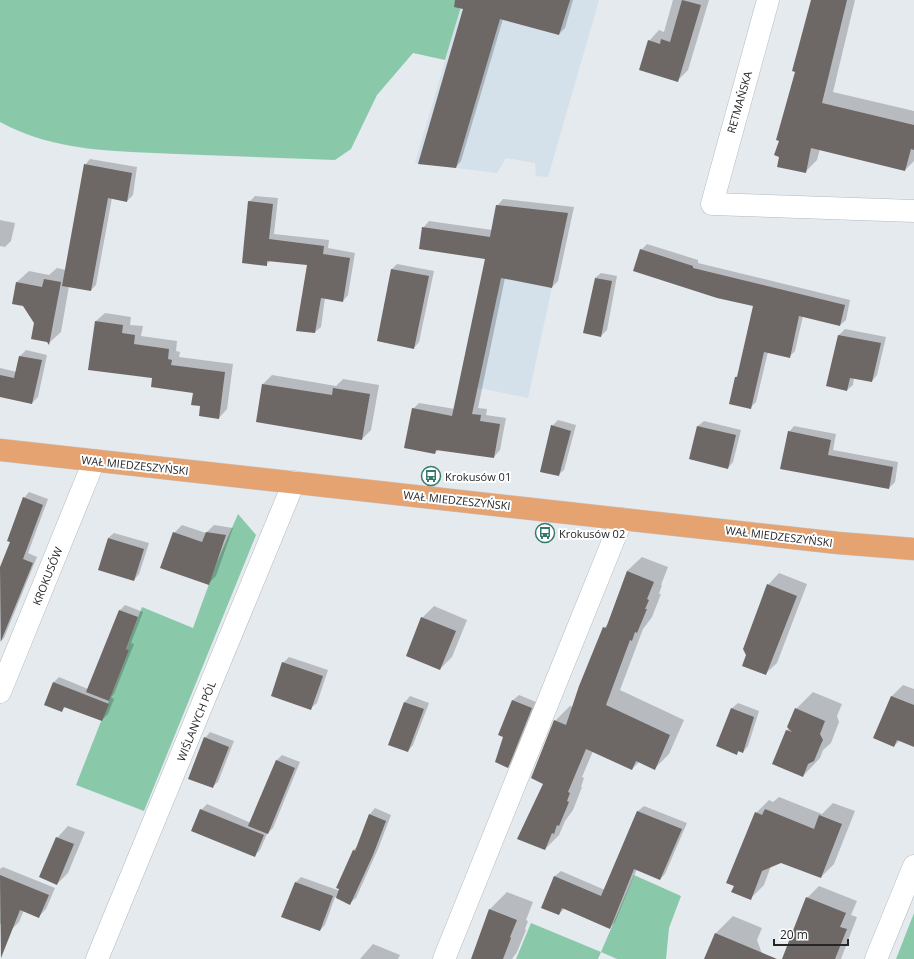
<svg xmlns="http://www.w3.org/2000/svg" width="914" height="959" viewBox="0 0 914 959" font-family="'Open Sans',sans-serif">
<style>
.built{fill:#d4e0ea}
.green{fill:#89c9a9}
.shadow{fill:#0003}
.building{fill:#6d6765}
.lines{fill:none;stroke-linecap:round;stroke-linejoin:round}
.minor-casing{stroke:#b3b9bd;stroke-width:23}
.major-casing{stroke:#c6c7c7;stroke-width:23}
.minor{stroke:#fff;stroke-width:22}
.major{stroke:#e6a372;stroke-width:22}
.labels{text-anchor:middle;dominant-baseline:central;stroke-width:4;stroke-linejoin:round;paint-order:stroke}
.street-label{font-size:11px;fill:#242628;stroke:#fff}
.poi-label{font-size:11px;fill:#242628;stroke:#fff;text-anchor:start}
</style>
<rect width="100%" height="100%" fill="#e5eaef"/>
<g class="built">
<path d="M 463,0 L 599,0 L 548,177 L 536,176 L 535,163 L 506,158 L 497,173 L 415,163 Z"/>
<path d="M 496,205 L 568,213 L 528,398 L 459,384 Z"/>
</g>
<g class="green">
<path d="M 0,0 L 463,0 L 445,60 L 413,53 L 377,95 L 351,149 L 335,160 C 282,158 230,156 177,154 C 116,151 54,152 0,122 Z"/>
<path d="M 238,514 L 256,535 L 144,811 L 76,785 L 129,650 L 126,649 L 142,607 L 193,628 L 217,562 Z"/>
<path d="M 634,875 L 681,896 L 669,928 L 666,959 L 617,959 L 601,952 L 598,959 L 516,959 L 531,923 L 601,952 Z"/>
<path d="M 914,913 L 914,959 L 896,959 Z"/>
</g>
<g class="shadow">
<path d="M 466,0 L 573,0 L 565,28 L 559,34 L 503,19 L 461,161 L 456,167 Z"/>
<path d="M 673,0 L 709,0 L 688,70 L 678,80 L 649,41 L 659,30 L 664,32 Z"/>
<path d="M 811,0 L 855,0 L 833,92 L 914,111 L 914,161 L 905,170 L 820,149 L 817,160 L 805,172 L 781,140 L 809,19 Z"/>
<path d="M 90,159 L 137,167 L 133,195 L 127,201 L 112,198 L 96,285 L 91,290 L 69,286 L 61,332 L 49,343 L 36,323 L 17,282 L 29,271 L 49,275 L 57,268 L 66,270 L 85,165 Z"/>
<path d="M 255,196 L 278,198 L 274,234 L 329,240 L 328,248 L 355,253 L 348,295 L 343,301 L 325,298 L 321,327 L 315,332 L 308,264 L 271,260 L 266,265 L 249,202 Z"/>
<path d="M 503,199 L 574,207 L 558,281 L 552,287 L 505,278 L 478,408 L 487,409 L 486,415 L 506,418 L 500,450 L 494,457 L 439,449 L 435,453 L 413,409 L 419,403 L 455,409 L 486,259 L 423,228 L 429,221 L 492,230 L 497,206 Z"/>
<path d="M 0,220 L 15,223 L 11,241 L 5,247 L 0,246 Z"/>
<path d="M 647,244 L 698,260 L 698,263 L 850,300 L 846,320 L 840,325 L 803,316 L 795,351 L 789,357 L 768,352 L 756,402 L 750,408 L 736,377 L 739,374 L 754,306 L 641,250 Z"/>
<path d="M 397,264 L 434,271 L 419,342 L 414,348 L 378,341 L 392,269 Z"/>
<path d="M 601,273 L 617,276 L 607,330 L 601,336 L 595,278 Z"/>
<path d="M 105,313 L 131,317 L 130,325 L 143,326 L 141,336 L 177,341 L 176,351 L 180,352 L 179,357 L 233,364 L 227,409 L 219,418 L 201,405 L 194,392 L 153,378 L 96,321 Z"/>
<path d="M 845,329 L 886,337 L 877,375 L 872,381 L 854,377 L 853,385 L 847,390 L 827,385 L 839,335 Z"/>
<path d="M 26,350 L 47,355 L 38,397 L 32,403 L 0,396 L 0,368 L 17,372 L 20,356 Z"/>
<path d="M 272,375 L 336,386 L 343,379 L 379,385 L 371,430 L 362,439 L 257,421 L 263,384 Z"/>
<path d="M 558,420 L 576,425 L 564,470 L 558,475 L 552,426 Z"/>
<path d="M 704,421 L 741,430 L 733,462 L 728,468 L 690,459 L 698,426 Z"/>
<path d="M 794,426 L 836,434 L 833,450 L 898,462 L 895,482 L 889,488 L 781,468 L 789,432 Z"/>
<path d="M 29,492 L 48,499 L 28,553 L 37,557 L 4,638 L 0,642 L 0,569 L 12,541 L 24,498 Z"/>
<path d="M 182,525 L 206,533 L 214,525 L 233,528 L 216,576 L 208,584 L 174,533 Z"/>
<path d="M 114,533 L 149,543 L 139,574 L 134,580 L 108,538 Z"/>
<path d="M 642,557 L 668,567 L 661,585 L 662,585 L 659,594 L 661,594 L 652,617 L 643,629 L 620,690 L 684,720 L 669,754 L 654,769 L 639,762 L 632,769 L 593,751 L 582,777 L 584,778 L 581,787 L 582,787 L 573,810 L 565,821 L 559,835 L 545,849 L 544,783 L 555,721 L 570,706 L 573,707 L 604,628 L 608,624 L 627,571 Z"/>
<path d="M 779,573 L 807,584 L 777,663 L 765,674 L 768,585 Z"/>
<path d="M 125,605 L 143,612 L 131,643 L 134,644 L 114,694 L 111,697 L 114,699 L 108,714 L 102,720 L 66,706 L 62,710 L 53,683 L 59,677 L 88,689 L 120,610 Z"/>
<path d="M 434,606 L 467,620 L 452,657 L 440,669 L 422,618 Z"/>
<path d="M 289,657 L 328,670 L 317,703 L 311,708 L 283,663 Z"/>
<path d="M 903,685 L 914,689 L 914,746 L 900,740 L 894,746 L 874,738 L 892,696 Z"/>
<path d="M 813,692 L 842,704 L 837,716 L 839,722 L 831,743 L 823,750 L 820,758 L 803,776 L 787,730 L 789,728 L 796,709 Z"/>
<path d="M 519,695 L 536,702 L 513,761 L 508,767 L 504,737 L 513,700 Z"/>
<path d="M 410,696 L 429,703 L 413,745 L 408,751 L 389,744 L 405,702 Z"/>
<path d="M 738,703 L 759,711 L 748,746 L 743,752 L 740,750 L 737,753 L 717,745 L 732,708 Z"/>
<path d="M 210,732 L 234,741 L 218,782 L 212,787 L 205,738 Z"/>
<path d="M 282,755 L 300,762 L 273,828 L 267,834 L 260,850 L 254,856 L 201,810 L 207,804 L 251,823 L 277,760 Z"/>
<path d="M 779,797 L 822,814 L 833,803 L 855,811 L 834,864 L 821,877 L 781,862 L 771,866 L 764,885 L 751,898 L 756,813 L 769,800 L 773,802 Z"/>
<path d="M 644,806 L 687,823 L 665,874 L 660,879 L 637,869 L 615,922 L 610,928 L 565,908 L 559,914 L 542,907 L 555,876 L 561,871 L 605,890 L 638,811 Z"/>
<path d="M 375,808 L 391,815 L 378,849 L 356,898 L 350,903 L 335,897 L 325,925 L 320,930 L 295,883 L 301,877 L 340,891 L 353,850 L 357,847 L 370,814 Z"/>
<path d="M 68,826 L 85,832 L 68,873 L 57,884 L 57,838 Z"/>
<path d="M 3,867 L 55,888 L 46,909 L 39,916 L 24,910 L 19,922 L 12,929 L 0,924 L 0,869 Z"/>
<path d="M 819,886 L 857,901 L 851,915 L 857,917 L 841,959 L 783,959 L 807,898 Z"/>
<path d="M 507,892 L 533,902 L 526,920 L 528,921 L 525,929 L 526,930 L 517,952 L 512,959 L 472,959 L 490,909 Z"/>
<path d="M 733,916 L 762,928 L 757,940 L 764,959 L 705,959 L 716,933 Z"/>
<path d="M 373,944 L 400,955 L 398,959 L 360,959 Z"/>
</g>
<g class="building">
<path d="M 455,0 L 570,0 L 559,35 L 500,19 L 456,168 L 418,164 L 463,9 L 454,7 Z"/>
<path d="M 682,0 L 701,5 L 678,82 L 639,70 L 648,40 L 660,44 L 661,39 L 670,42 Z"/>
<path d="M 811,0 L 847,0 L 822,103 L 914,125 L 914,150 L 911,149 L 905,171 L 811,148 L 806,173 L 777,167 L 779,157 L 774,155 L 779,141 L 776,140 L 795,72 L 792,71 Z"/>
<path d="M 84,164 L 132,173 L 127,202 L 108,198 L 91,291 L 62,286 Z"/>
<path d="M 248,201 L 273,204 L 269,239 L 324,246 L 323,254 L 350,258 L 343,302 L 321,298 L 315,333 L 296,331 L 307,265 L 267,261 L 267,266 L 242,263 Z"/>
<path d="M 496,205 L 568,213 L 552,288 L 501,278 L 472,414 L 481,415 L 480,421 L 500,424 L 494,458 L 436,450 L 435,454 L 404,448 L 412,408 L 452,416 L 485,259 L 419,249 L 422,227 L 490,237 Z"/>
<path d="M 640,249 L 693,266 L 693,268 L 845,305 L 840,326 L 799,316 L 790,358 L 764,352 L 751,409 L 729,404 L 735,377 L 737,377 L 753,306 L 717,298 L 633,271 Z"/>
<path d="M 391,269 L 429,276 L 414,349 L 377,341 Z"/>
<path d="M 595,278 L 612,281 L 601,337 L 583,333 Z"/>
<path d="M 44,279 L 61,282 L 49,345 L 47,342 L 31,339 L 34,323 L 23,306 L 12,304 L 16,282 L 42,287 Z"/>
<path d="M 95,321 L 123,325 L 122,333 L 135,335 L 134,344 L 169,349 L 168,359 L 172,360 L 171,365 L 225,372 L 219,419 L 199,416 L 200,406 L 191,405 L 193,393 L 151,387 L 152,378 L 88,370 Z"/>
<path d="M 838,335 L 881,343 L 872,382 L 850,378 L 847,391 L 826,386 Z"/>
<path d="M 19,356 L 42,360 L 32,404 L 0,397 L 0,375 L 14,378 Z"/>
<path d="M 262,384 L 332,395 L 333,388 L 370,394 L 362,440 L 256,422 Z"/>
<path d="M 551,425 L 571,431 L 559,476 L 540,472 Z"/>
<path d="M 697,426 L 736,435 L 728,469 L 689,459 Z"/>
<path d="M 788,431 L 831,440 L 828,455 L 893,467 L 889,489 L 780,469 Z"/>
<path d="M 23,497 L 43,505 L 23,559 L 33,563 L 1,641 L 0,567 L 10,542 L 7,541 Z"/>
<path d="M 173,532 L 202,542 L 206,532 L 226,535 L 209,585 L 160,568 Z"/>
<path d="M 108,538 L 144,549 L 134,581 L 98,570 Z"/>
<path d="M 627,571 L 654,582 L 647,599 L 649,600 L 645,609 L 647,609 L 637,633 L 635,632 L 632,641 L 630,640 L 606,705 L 670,735 L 655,770 L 636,761 L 632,770 L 586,749 L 568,792 L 570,793 L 567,801 L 569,802 L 559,826 L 557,825 L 554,834 L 552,833 L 545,850 L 517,839 L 543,784 L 531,778 L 554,720 L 566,725 L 579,686 L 603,627 L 606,628 Z"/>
<path d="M 767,584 L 797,596 L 766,675 L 742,666 L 746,655 L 743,649 Z"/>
<path d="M 119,610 L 138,617 L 126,649 L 129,650 L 109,701 L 86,692 Z"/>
<path d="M 421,617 L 456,631 L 440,670 L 406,656 Z"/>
<path d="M 282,662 L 323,676 L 311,710 L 271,696 Z"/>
<path d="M 53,682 L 109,704 L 102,721 L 64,707 L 62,712 L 44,705 Z"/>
<path d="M 891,696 L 914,705 L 914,747 L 897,740 L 894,747 L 873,738 Z"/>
<path d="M 512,700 L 532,708 L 508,768 L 495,762 L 503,737 L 498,735 Z"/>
<path d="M 404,702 L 424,709 L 408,752 L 388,745 Z"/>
<path d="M 731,708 L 754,717 L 743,753 L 738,751 L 737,755 L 716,746 Z"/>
<path d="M 795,708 L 825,721 L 820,734 L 823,740 L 821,744 L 814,761 L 808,764 L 803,777 L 772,764 L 786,730 L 792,732 L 787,727 Z"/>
<path d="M 204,737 L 229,747 L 213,788 L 188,779 Z"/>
<path d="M 276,760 L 295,768 L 268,834 L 248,826 Z"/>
<path d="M 200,809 L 264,835 L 255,857 L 191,831 Z"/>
<path d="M 765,809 L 814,829 L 819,815 L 842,824 L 821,878 L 781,863 L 762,871 L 751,900 L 731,892 L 734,886 L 726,883 L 755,812 L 762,815 Z"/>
<path d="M 637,811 L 682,829 L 660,880 L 634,869 L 610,929 L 562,908 L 559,915 L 541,908 L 554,876 L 601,896 Z"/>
<path d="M 369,814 L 386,821 L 373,855 L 350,905 L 336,898 L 339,889 L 336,888 L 353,850 L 355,851 Z"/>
<path d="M 56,837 L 74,844 L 57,885 L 39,877 Z"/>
<path d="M 0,875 L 49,895 L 39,918 L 20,910 L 1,958 Z"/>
<path d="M 295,882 L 333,896 L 320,931 L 281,917 Z"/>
<path d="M 806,897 L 846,913 L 840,927 L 847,929 L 835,959 L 782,959 Z"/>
<path d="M 489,909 L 517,920 L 510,937 L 511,938 L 503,959 L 471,959 Z"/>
<path d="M 715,933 L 777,959 L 704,959 Z"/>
</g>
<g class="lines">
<g class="minor-casing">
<g id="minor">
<path d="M 768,0 L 712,204 L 914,211"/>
<path d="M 0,692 L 94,461"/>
<path d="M 97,959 L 294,482"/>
<path d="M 444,959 L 622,519"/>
<path d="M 876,959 L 914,866"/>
</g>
</g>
<g class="major-casing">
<path id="major" d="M 0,450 L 838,543 L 914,549"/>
</g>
<use href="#minor" class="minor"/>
<use href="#major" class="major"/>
</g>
<defs>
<g id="bus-ring" transform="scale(1)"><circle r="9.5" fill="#fff" stroke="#367a6c" stroke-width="1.5"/><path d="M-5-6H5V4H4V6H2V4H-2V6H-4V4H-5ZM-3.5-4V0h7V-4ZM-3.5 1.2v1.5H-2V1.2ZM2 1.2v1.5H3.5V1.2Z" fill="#367a6c"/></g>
</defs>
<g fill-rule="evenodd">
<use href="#bus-ring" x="431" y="476"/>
<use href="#bus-ring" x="545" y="533"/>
</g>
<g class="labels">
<g class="street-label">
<text transform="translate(739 102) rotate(-74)">RETMAŃSKA</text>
<text transform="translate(135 465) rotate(6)">WAŁ MIEDZESZYŃSKI</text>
<text transform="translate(457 500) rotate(6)">WAŁ MIEDZESZYŃSKI</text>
<text transform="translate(779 536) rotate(7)">WAŁ MIEDZESZYŃSKI</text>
<text transform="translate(47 576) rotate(-68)">KROKUSÓW</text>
<text transform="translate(196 721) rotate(-68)">WIŚLANYCH PÓL</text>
</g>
<g class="poi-label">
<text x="445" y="476">Krokusów 01</text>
<text x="559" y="533">Krokusów 02</text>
</g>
</g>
<path d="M774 939v6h74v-6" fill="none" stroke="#242628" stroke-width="2"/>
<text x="780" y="939" font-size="12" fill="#242628" stroke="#ffffff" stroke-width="3" paint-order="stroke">20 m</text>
</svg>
